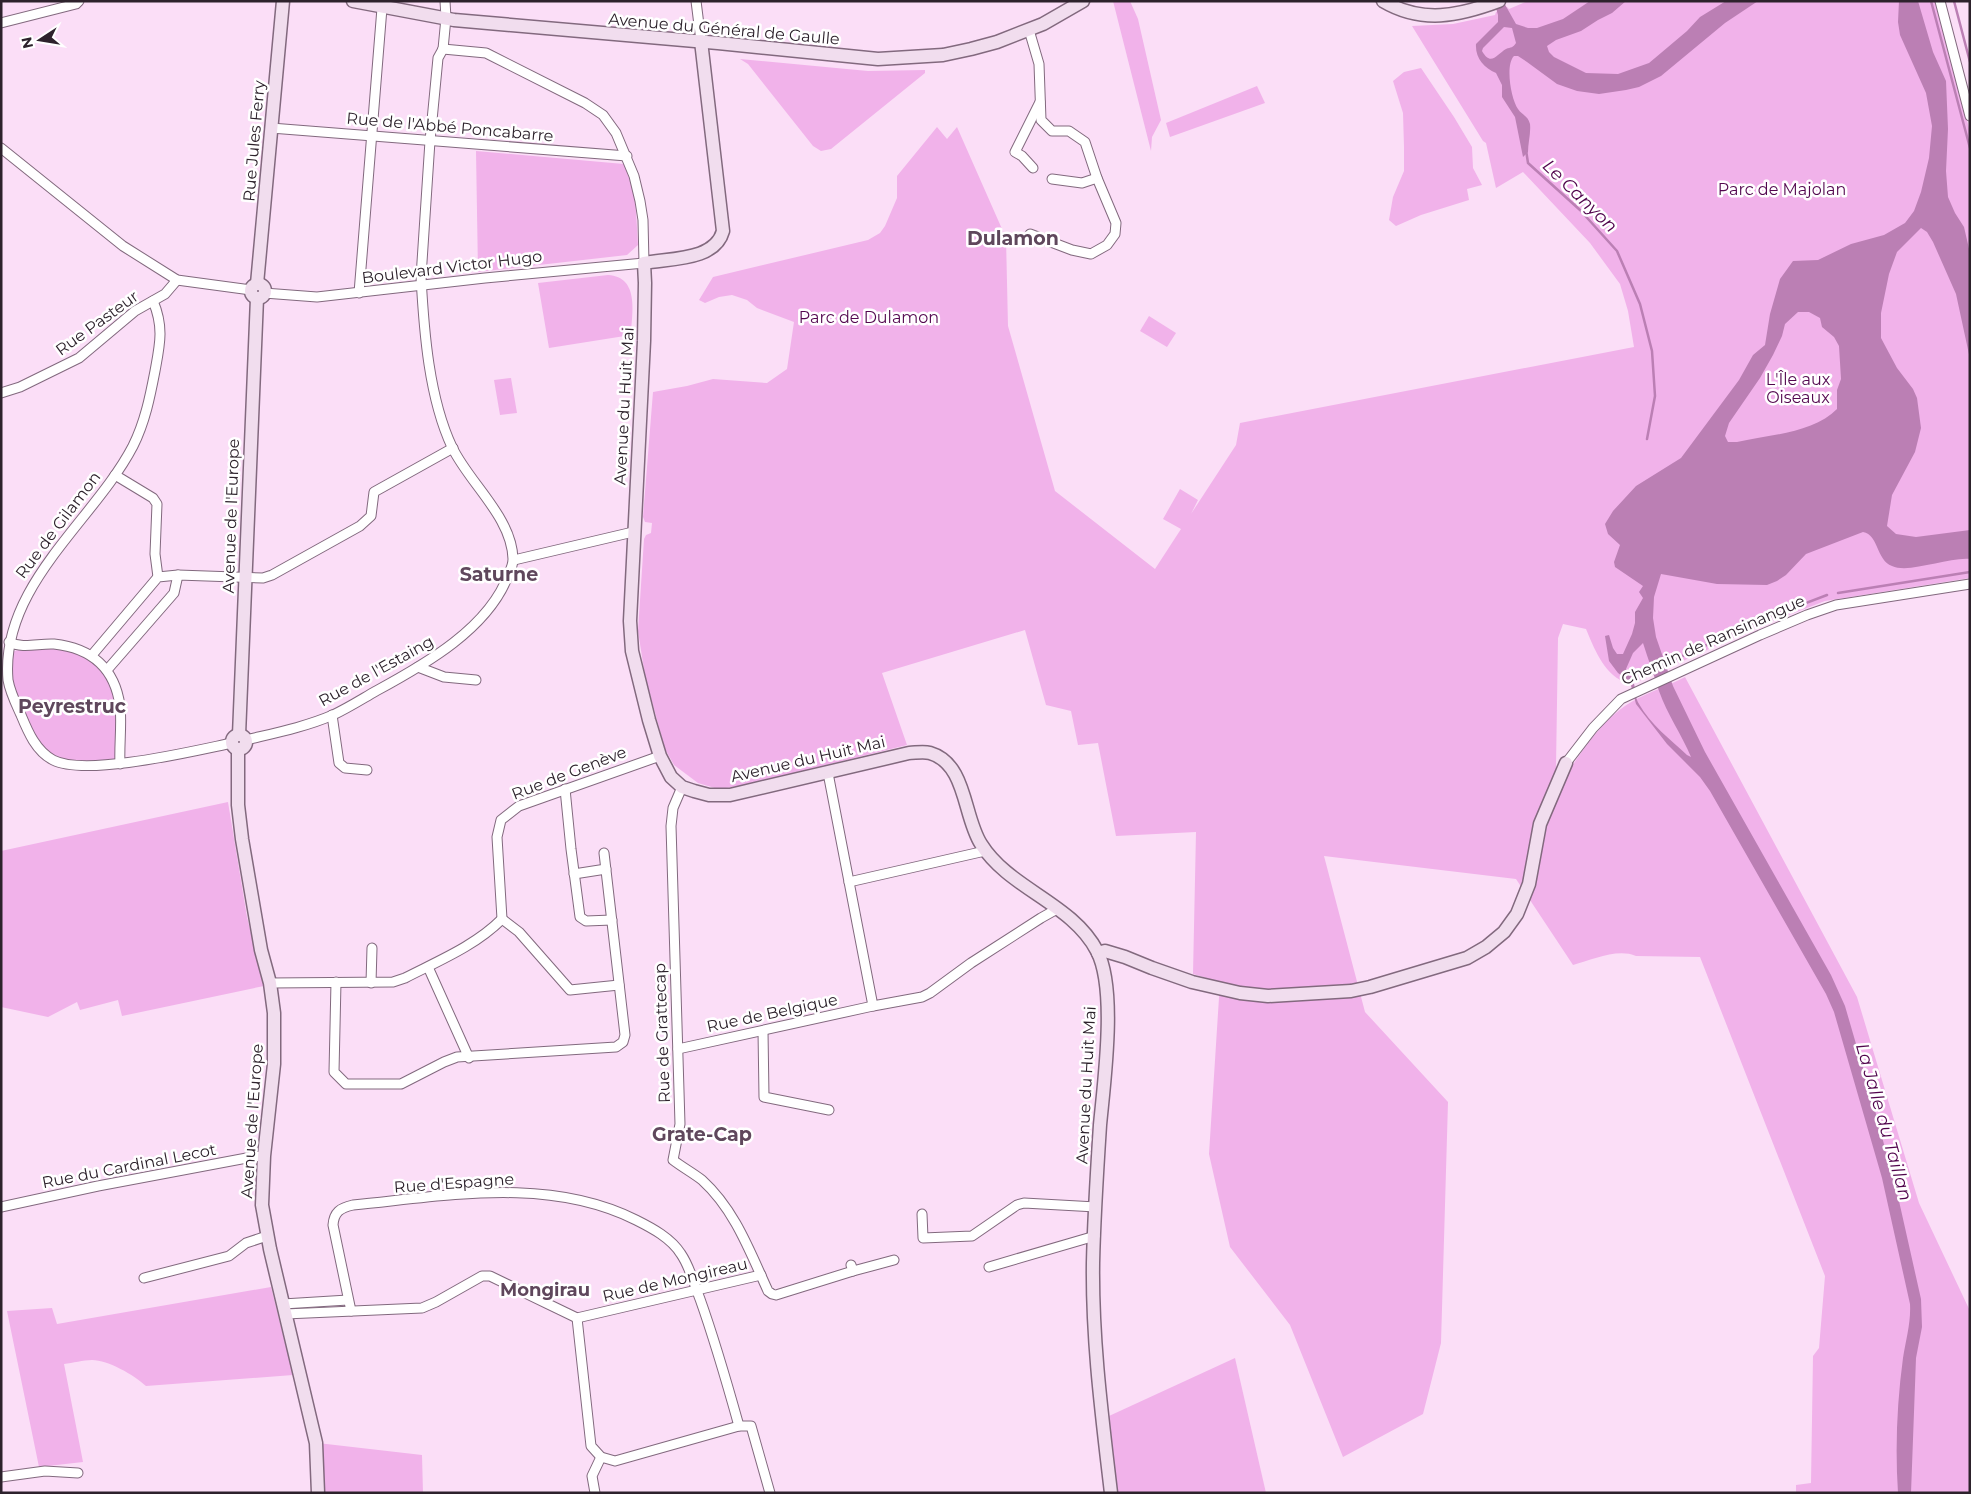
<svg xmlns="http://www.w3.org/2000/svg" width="1971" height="1494" viewBox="0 0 1971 1494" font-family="Montserrat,sans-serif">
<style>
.green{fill:#f1b2ea}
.water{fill:#bb7fb4;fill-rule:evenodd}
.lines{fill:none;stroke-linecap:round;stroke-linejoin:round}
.stream{stroke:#bb7fb4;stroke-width:2.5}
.street-casing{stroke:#82697e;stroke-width:11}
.secondary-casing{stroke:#82697e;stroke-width:15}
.street{stroke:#fff;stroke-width:9}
.secondary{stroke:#f1ddee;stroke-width:12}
.labels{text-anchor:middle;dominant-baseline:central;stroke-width:5;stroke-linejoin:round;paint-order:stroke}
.street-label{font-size:16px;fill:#2d222c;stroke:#fff}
.park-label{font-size:16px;fill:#53074f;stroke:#fff}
.water-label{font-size:18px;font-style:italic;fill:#50034c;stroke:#fff}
.neighbourhood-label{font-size:18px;font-weight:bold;fill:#5f475c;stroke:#fff}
.quarter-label{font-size:19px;font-weight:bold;fill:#5f475c;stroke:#fff}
</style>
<rect width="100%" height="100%" fill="#fbdef7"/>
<g class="green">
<path d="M 1113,1 L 1130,1 L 1138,19 L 1161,120 L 1152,137 L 1151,151 Z"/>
<path d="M 1528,1 L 1936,1 L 1970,132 L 1970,578 L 1825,601 L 1755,628 L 1639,681 C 1634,681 1627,682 1623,681 C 1604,674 1593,646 1586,629 L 1563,624 L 1558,638 L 1556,768 L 1570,769 C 1587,744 1606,716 1633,701 C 1649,692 1668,686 1685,677 L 1857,997 L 1919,1203 L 1970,1311 L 1970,1493 L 1796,1493 L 1796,1485 L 1811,1483 L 1813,1356 L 1819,1348 L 1825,1276 L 1700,957 L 1636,956 C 1617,948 1592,960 1573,965 L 1516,879 L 1324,856 L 1365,1012 L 1448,1102 L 1441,1343 L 1423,1414 L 1343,1457 L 1290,1325 L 1230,1247 L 1209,1154 L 1220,982 L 1193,974 L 1196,832 L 1116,836 L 1098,743 L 1078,745 L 1071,711 L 1046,705 L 1025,630 L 882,673 L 907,745 L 741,786 L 718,789 L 698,783 L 674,765 L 665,749 L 645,676 L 638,631 L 644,539 L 646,535 L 651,533 L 652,523 L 645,522 L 643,517 L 653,392 L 687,386 L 713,379 L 767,383 L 787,369 L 794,322 L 757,308 L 747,300 L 732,295 L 719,297 L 705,303 L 699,300 L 713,277 L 868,240 L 880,233 L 885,226 L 897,198 L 897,176 L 937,127 L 947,139 L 957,127 L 1006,238 L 1008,326 L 1055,491 L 1155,569 L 1181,529 L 1163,519 L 1180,489 L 1198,500 L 1191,514 L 1236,445 L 1240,423 L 1634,347 L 1628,311 L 1620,284 L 1590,243 L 1523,172 L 1496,188 L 1486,143 L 1483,141 L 1412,26 L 1453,24 L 1495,15 L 1496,12 L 1507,7 L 1509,9 Z"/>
<path d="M 740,59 L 868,71 L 925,70 L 925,73 L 831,149 L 821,151 L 813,146 L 748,64 Z"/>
<path d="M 1421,68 L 1454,117 L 1472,147 L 1473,168 L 1482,185 L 1467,189 L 1469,200 L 1421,215 L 1396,226 L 1389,220 L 1393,197 L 1404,171 L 1404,147 L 1403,113 L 1393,81 L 1404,72 Z"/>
<path d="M 1257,86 L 1265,103 L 1170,137 L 1166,123 Z"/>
<path d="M 476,151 L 624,164 L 635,195 L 638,245 L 627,255 L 478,272 Z"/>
<path d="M 608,275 C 640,277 632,314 631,335 L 549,348 L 538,283 Z"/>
<path d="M 1149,316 L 1176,333 L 1167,347 L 1140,331 Z"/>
<path d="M 511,378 L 517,413 L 500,415 L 494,380 Z"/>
<path d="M 39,647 C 50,649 63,648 73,652 C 122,667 117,714 116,756 L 112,761 C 89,764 59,765 42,747 C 33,738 29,723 24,712 C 14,688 10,678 12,652 L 21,649 Z"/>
<path d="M 228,802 L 247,917 L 264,986 L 122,1016 L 118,1000 L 80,1010 L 77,1002 L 48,1017 L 1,1007 L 1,851 Z"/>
<path d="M 271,1287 L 293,1375 L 146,1386 C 134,1375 108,1360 92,1360 C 83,1360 73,1363 64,1364 L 83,1462 L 39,1467 L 7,1311 L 52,1308 L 57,1324 Z"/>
<path d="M 1235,1358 L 1266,1493 L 1117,1493 L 1109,1416 Z"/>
<path d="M 309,1442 L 422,1455 L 423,1493 L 312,1493 Z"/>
</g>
<g class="water">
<path d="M 1494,1 L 1503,1 L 1516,24 L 1528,28 L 1537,28 L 1563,19 L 1590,1 L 1626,1 L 1612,13 L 1598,20 L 1581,31 L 1556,40 L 1547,46 L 1549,52 L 1554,57 L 1586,73 L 1618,74 L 1649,63 L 1655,58 L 1687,31 L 1700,17 L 1726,1 L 1758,1 L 1725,23 L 1661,76 L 1639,87 L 1626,90 L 1599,94 L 1577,91 L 1557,84 L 1527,62 L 1518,56 L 1514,56 C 1505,65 1511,99 1518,109 C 1522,115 1528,116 1530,124 C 1531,133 1528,143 1528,152 L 1523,157 L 1515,117 L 1502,97 L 1502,85 L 1496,73 C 1484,68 1475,58 1476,44 L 1498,22 L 1498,15 ZM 1504,27 L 1512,28 L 1516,43 C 1513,48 1511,47 1506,49 C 1497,54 1491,67 1482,51 L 1483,48 Z"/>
<path d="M 1899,1 L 1918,1 L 1933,52 L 1946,81 L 1948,129 L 1946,171 L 1948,197 L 1955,213 L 1964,227 L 1970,253 L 1970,359 L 1956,294 L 1933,242 L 1927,232 L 1921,228 L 1897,252 L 1889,274 L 1881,313 L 1881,338 L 1897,368 L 1913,389 L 1917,398 L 1921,428 L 1915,452 L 1892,495 L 1887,526 L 1896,534 L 1916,537 L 1970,530 L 1970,559 C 1948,557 1909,574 1892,566 C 1876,560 1879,535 1863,532 L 1806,554 L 1786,575 L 1777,581 L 1767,585 L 1717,584 L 1661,574 L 1654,597 L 1653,618 L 1656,637 L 1673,686 L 1705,752 L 1831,975 L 1845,1006 L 1872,1099 L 1899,1201 L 1921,1299 L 1922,1327 L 1916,1358 L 1911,1493 L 1898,1493 C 1895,1448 1897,1402 1903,1358 C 1906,1339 1911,1323 1910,1304 L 1882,1178 L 1834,1012 L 1826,994 L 1710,791 L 1700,777 L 1667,744 L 1636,704 L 1630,682 L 1618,673 L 1609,661 L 1605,636 L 1609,635 L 1613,648 L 1617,654 L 1623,654 L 1632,634 L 1635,623 L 1635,612 L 1643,598 L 1639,592 L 1643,586 L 1615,567 L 1614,562 L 1620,545 L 1608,534 L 1605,524 L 1613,511 L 1636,486 L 1681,458 L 1739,380 L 1753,355 L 1765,345 L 1770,314 L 1780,279 L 1793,261 L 1818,260 L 1851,244 L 1884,235 L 1905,223 L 1914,211 L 1921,192 L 1929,158 L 1932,126 L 1926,93 L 1900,35 L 1898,22 ZM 1798,312 L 1809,312 L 1820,318 L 1822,327 L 1834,337 L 1839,346 L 1841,379 L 1837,390 L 1837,409 C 1814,433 1768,435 1737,442 L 1728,442 L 1725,436 L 1729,423 L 1760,378 L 1773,355 L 1782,336 L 1785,324 ZM 1643,643 C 1648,659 1654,675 1659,691 C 1667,714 1682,735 1691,757 L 1687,755 C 1671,740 1650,724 1639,704 C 1632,691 1639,684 1626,669 L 1633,653 Z"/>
</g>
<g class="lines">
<g class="stream">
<path d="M 1931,1 L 1970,148"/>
<path d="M 1954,1 L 1970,62"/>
<path d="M 1526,150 L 1528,163 L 1580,210 L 1617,251 L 1640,304 L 1652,351 L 1655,396 L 1647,439"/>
<path d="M 1838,593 L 1970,572"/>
<path d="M 1665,664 L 1759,621 L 1827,595"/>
</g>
<g class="street-casing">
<g id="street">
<path d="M 696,1 L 701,41"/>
<path d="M 1940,1 L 1970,116"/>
<path d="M 1,23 L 76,4 L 79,1"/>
<path d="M 1029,30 L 1039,64 L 1041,120 L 1052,131 L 1069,131 L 1085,142 L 1097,178 L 1116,223 L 1115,234 L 1107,245 L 1091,254 L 1072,250 L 1030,234"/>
<path d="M 443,49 L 446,18 L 445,1"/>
<path d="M 271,128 L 627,156"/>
<path d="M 1,148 L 123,246 L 177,280 L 251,290"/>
<path d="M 1033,168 L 1022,156 L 1015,152 L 1040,102"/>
<path d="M 1052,179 L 1082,183 L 1097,178"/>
<path d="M 264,293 L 317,297 L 485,278 L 644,263 L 643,220 L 640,201 L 634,176 L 616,133 L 603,115 L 585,103 L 486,53 L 443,49"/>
<path d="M 359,293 L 382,8"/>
<path d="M 153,301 C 164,327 160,344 155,371 C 150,397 145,422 133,446 C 94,521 0,586 8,680 C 10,692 16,704 21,715 C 28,732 36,751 53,760 C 86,777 193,751 232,743"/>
<path d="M 1,393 L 20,387 L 79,358 L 135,311 L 165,294 L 177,280"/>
<path d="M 115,475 L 153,498 L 157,504 L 155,554 L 158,577"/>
<path d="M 514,560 L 633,532"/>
<path d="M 9,642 C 23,649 39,643 54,644 C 91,648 115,668 120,706 C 122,725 119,745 120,764"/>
<path d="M 92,655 L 158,577 L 178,575 L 263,578 L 272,575 L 360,526 L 371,516 L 374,492 L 453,448"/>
<path d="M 418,667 L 444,677 L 476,680"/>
<path d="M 107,670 L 174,593 L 178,575"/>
<path d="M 332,715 L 339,763 L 345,768 L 367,770"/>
<path d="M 246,740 C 275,733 305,727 333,715 C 348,708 362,699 376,691 C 424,665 490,628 509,573 C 511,569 513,564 513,559 C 512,517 469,483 452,447 C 429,398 424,332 421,277 L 430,141 L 438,58 L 443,49"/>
<path d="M 1566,763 L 1593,728 L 1621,699 L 1760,635 L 1807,615 L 1836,605 L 1970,584"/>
<path d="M 828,773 L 873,1006 L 922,997 L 930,993 L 971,963 L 1041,918 L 1057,909"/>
<path d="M 682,787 L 673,808 L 671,826 L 680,1124 L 673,1160 C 682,1167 693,1173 702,1180 C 735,1210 750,1252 768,1291 L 772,1294 L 776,1295 L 853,1271 L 851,1265"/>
<path d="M 565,789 L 571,849 L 580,917 L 586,921 L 612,920"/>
<path d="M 574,874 L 606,869"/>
<path d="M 849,882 L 985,851"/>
<path d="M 502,919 L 497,837 L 501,820 L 519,806 L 660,756"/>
<path d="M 502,919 L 519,932 L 570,990 L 619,985"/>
<path d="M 428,967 L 469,1058"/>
<path d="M 336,982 L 334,1072 L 346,1084 L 401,1084 L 444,1062 L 457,1057 L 616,1047 L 623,1042 L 625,1035 L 604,853"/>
<path d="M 270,983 L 393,982 L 405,978 C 438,961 475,946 502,919"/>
<path d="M 371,983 L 372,948"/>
<path d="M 763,1031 L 764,1097 L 829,1110"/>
<path d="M 678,1049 L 873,1006"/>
<path d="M 1,1207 L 98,1186 L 252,1157 L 264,1156"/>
<path d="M 922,1214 L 923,1238 L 972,1236 L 1017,1205 L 1024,1203 L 1096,1207"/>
<path d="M 989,1267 L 1095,1236"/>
<path d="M 853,1271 L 894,1260"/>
<path d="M 144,1278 L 229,1256 L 246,1243 L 267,1236"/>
<path d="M 283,1304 L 348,1300"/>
<path d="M 351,1311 L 333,1225 C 334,1212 340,1208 353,1205 C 447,1196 548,1176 636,1220 C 652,1228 671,1238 681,1254 C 690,1267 694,1284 700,1299 C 715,1341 727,1383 739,1426 L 615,1461 L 601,1457 L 591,1446 L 577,1318"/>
<path d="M 285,1314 L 422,1308 L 436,1302 L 482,1276 L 490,1276 L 577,1318 L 761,1275"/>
<path d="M 739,1426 L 751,1426 L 770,1493"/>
<path d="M 1,1477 L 45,1471 L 78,1473"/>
<path d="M 595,1493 L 592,1476 L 601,1457"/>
</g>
</g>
<g class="secondary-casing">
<g id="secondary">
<path d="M 353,1 L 454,20 L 718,43 L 878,59 L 943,55 L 971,49 L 997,42 L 1043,24 L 1083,1"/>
<path d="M 1383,1 C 1422,24 1459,16 1499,1"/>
<path d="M 701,41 L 723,231 C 715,261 670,258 644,263 L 645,283 L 644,341 L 630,621 L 632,651 L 649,720 L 660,756 L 671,777 L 682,787 L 694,791 L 709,795 L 730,795 L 909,753 C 915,753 923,751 930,753 C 967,764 963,816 981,844 C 1009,889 1072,903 1097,951 C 1117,989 1104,1082 1100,1125 C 1097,1171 1094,1217 1093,1263 C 1092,1340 1102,1416 1111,1493"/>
<circle cx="258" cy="291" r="7"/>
<path d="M 257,284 L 283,1"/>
<circle cx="239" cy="742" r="7"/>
<path d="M 239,735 L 257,298"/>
<path d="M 238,750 L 238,805 L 242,839 L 261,950 L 270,983 L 274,1013 L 274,1064 L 264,1156 L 262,1205 L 270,1249 L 316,1443 L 318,1493"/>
<path d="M 1098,953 L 1105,951 L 1125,957 L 1152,968 L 1192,982 L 1240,993 L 1268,996 L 1351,991 L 1370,987 L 1467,958 L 1486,947 L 1504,932 L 1517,914 L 1529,884 L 1540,824 L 1566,763"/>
</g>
</g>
<use href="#street" class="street"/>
<use href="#secondary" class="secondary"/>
</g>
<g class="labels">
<g class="street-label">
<text transform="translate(724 29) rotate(5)">Avenue du Général de Gaulle</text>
<text transform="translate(450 127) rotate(5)">Rue de l'Abbé Poncabarre</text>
<text transform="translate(254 141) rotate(-85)">Rue Jules Ferry</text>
<text transform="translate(452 267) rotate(-7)">Boulevard Victor Hugo</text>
<text transform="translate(97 323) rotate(-36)">Rue Pasteur</text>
<text transform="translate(624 406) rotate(-87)">Avenue du Huit Mai</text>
<text transform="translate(231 516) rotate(-88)">Avenue de l'Europe</text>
<text transform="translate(58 525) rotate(-53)">Rue de Gilamon</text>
<text transform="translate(1713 640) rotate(-24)">Chemin de Ransinangue</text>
<text transform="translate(376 671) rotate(-29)">Rue de l'Estaing</text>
<text transform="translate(808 759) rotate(-13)">Avenue du Huit Mai</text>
<text transform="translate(569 773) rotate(-21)">Rue de Genève</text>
<text transform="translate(772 1013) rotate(-12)">Rue de Belgique</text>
<text transform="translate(662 1033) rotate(-92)">Rue de Grattecap</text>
<text transform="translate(1086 1085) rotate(-87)">Avenue du Huit Mai</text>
<text transform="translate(252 1121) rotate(-86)">Avenue de l'Europe</text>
<text transform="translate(129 1166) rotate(-11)">Rue du Cardinal Lecot</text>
<text transform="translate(454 1183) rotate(-4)">Rue d'Espagne</text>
<text transform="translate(675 1280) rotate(-13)">Rue de Mongireau</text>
</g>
<g class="park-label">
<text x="1782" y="189">Parc de Majolan</text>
<text x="869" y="317">Parc de Dulamon</text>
<text x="1798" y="379">L'Île aux<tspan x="1798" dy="18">Oiseaux</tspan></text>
</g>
<g class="water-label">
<text transform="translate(1580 196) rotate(44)">Le Canyon</text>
<text transform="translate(1884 1122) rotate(74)">La Jalle du Taillan</text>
</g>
<g class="neighbourhood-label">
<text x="545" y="1290">Mongirau</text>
</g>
<g class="quarter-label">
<text x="1013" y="238">Dulamon</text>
<text x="499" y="574">Saturne</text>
<text x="72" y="706">Peyrestruc</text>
<text x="702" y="1134">Grate-Cap</text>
</g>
</g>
<rect width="1971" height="1494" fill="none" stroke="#2d222c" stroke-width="5"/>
<g transform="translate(40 40) rotate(258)" stroke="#ffffff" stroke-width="4" paint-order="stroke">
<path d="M0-4L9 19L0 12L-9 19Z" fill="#2d222c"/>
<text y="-8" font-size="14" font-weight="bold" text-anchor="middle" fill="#2d222c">N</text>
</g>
</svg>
